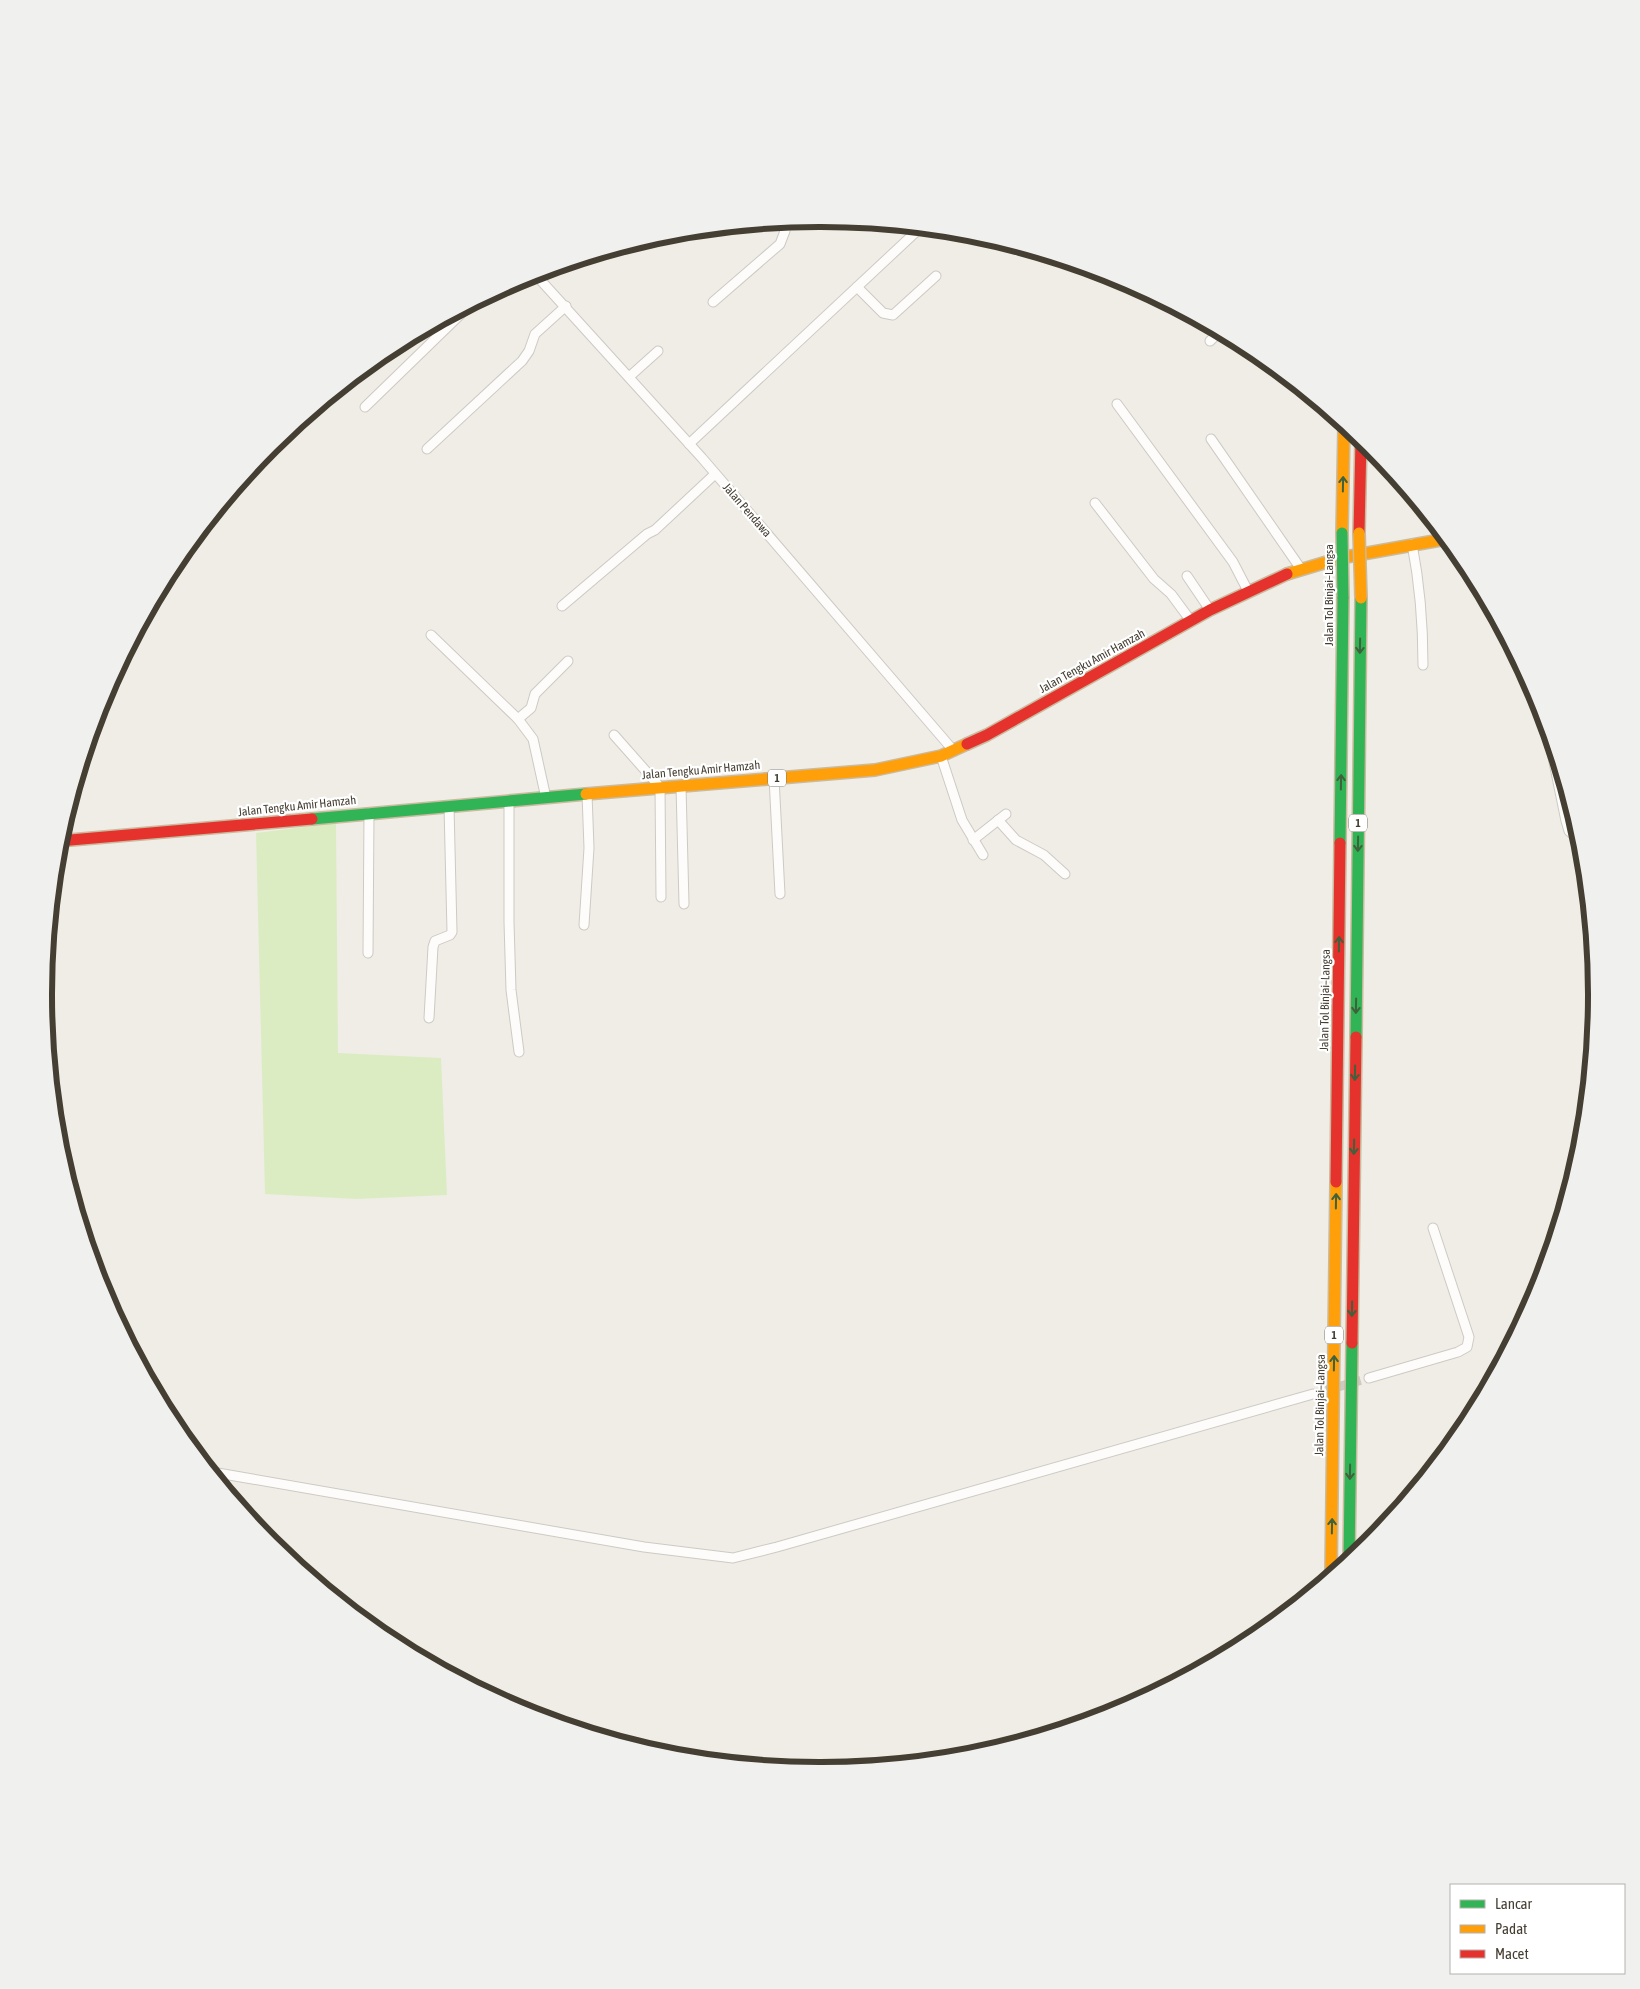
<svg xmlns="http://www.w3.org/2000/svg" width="1640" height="1989" viewBox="0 0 1640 1989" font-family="'Asap Condensed',sans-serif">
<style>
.green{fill:#dbecc3}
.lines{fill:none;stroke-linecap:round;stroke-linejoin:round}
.street-tunnel{stroke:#cdcac2;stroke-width:9;stroke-dasharray:9 4.5;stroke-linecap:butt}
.street-casing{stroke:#cdcac4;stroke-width:11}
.fast-casing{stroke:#caba9e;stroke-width:14}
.slow-casing{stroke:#caba9e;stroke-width:14}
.jam-casing{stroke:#caba9e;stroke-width:14}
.street{stroke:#fdfcfb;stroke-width:9}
.fast{stroke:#30b455;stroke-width:11}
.slow{stroke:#ff9f0a;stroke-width:11}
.jam{stroke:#e5322d;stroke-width:11}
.fast-bridge-casing{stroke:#caba9e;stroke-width:14;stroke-linecap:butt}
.slow-bridge-casing{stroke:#caba9e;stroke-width:14;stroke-linecap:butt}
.fast-bridge{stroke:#30b455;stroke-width:11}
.slow-bridge{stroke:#ff9f0a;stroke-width:11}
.oneway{stroke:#3f613c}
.labels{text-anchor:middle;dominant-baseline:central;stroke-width:4.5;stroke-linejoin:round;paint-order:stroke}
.shield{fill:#fff;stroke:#7d7870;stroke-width:1}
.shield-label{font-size:11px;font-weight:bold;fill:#453e32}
.street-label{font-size:12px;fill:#453e32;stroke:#fff}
.rim{fill:none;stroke:#453e32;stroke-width:6}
</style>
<rect width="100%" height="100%" fill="#efede6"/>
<path class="green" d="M 336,823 L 338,1053 L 441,1058 L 447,1195 L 356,1199 L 265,1194 L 256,833 Z"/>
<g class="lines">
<path class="street-tunnel" d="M 1313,1394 L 1369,1378"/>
<g class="street-casing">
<g id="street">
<path d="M 535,274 L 702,458 L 953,750"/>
<path d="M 857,287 L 883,313 L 893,315 L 936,276"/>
<path d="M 713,302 L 780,244 L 785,231 L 780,222"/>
<path d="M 1210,341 L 1219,332"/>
<path d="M 629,377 L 658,351"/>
<path d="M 1117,404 L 1233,562 L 1248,591"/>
<path d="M 365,407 L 468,307"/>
<path d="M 1211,439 L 1301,569"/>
<path d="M 689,444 L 919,229"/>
<path d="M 427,449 L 522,361 L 529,351 L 535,334 L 566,306"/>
<path d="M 1095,503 L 1154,579 L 1171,594 L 1191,621"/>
<path d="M 1412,544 C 1420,585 1423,624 1423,665"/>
<path d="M 1187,576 L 1210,610"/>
<path d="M 562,606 L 647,534 L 655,530 L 715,474"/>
<path d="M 431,635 L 518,719 L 533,739 L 546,798"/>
<path d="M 518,719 L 531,708 L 535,694 L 568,661"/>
<path d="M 614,735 L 660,787 L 661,897"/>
<path d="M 1549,738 L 1566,821 L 1569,831 L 1580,840"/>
<path d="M 941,756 L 962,820 L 983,855"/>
<path d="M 774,778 L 780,894"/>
<path d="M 681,786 L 684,904"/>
<path d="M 509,802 L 509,922 L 511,990 L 519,1052"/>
<path d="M 998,820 L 1016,840 L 1044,855 L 1065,874"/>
<path d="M 973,840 L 1006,814"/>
<path d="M 584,925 L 589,848 L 587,794"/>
<path d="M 368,953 L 369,813"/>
<path d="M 429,1018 L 433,947 L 435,941 L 450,935 L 452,932 L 449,806"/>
<path d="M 1369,1378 L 1458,1352 L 1467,1347 L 1469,1337 L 1433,1228"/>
<path d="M 212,1472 L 644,1547 L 733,1558 L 777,1547 L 1313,1394"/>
</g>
</g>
<g class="fast-casing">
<g id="fast">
<path d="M 312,819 L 586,794"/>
<path d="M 1340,843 L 1343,597"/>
<path d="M 1356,1037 L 1361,598"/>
<path d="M 1349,1560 L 1352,1343"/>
</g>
</g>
<g class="slow-casing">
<g id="slow">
<path d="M 1342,533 L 1344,425"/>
<path d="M 1287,574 L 1340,558 L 1446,539"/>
<path d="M 586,794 L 875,770 L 941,756 L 967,744"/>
<path d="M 1331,1574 L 1336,1182"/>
</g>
</g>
<g class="jam-casing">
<g id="jam">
<path d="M 1359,533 L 1361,439"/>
<path d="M 967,744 L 987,735 L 1210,610 L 1287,574"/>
<path d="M 59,841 L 312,819"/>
<path d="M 1336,1182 L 1340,843"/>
<path d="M 1352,1343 L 1356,1037"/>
</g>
</g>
<use href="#street" class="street"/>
<use href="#fast" class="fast"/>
<use href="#slow" class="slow"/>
<use href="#jam" class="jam"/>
<g class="fast-bridge-casing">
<path id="fast-bridge" d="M 1342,533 L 1343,597"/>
</g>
<g class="slow-bridge-casing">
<path id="slow-bridge" d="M 1359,533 L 1361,598"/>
</g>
<use href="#fast-bridge" class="fast-bridge"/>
<use href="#slow-bridge" class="slow-bridge"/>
</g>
<defs><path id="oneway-shaft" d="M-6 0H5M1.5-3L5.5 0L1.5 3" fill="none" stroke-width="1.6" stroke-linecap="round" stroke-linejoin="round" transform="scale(1.25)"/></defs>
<g class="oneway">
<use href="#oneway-shaft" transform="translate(1343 484) rotate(-89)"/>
<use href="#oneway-shaft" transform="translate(1360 646) rotate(91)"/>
<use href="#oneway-shaft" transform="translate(1341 782) rotate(-89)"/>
<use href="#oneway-shaft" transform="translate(1358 844) rotate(91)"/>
<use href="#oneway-shaft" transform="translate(1339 944) rotate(-89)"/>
<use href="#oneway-shaft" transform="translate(1356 1006) rotate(91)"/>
<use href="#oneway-shaft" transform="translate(1355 1073) rotate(91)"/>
<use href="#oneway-shaft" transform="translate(1354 1147) rotate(91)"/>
<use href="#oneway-shaft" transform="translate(1336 1201) rotate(-89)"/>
<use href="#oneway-shaft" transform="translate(1352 1309) rotate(91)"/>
<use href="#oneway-shaft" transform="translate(1334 1363) rotate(-89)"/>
<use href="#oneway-shaft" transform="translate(1350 1472) rotate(91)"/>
<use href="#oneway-shaft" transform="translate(1332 1526) rotate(-89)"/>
</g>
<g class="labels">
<g class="shield">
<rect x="768" y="769.5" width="18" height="17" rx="4"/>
<rect x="1349" y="814.5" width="18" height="17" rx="4"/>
<rect x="1325" y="1326.5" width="18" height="17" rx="4"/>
</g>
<g class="shield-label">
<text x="777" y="778">1</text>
<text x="1358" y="823">1</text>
<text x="1334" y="1335">1</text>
</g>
<g class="street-label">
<text transform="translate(747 510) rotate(49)">Jalan Pendawa</text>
<text transform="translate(1329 595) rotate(-90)">Jalan Tol Binjai–Langsa</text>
<text transform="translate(1092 661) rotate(-29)">Jalan Tengku Amir Hamzah</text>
<text transform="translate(701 770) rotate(-5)">Jalan Tengku Amir Hamzah</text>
<text transform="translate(297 806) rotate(-6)">Jalan Tengku Amir Hamzah</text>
<text transform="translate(1325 1000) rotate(-89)">Jalan Tol Binjai–Langsa</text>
<text transform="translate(1320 1405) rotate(-89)">Jalan Tol Binjai–Langsa</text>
</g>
</g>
<path d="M0 0H1640V1989H0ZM819 227H821A767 767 0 0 1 1588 994V995A767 767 0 0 1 821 1762H819A767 767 0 0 1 52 995V994A767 767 0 0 1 819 227Z" fill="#f0f0ef" fill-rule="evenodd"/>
<path class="rim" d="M819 227H821A767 767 0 0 1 1588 994V995A767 767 0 0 1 821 1762H819A767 767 0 0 1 52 995V994A767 767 0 0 1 819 227Z"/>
<rect x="1450" y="1884" width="175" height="90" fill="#ffffff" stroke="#b5b2ad"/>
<rect x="1460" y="1900" width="25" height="8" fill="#30b455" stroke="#b5b2ad"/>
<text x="1495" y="1909" font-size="15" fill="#453e32">Lancar</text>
<rect x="1460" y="1925" width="25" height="8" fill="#ff9f0a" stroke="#b5b2ad"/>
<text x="1495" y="1934" font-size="15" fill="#453e32">Padat</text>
<rect x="1460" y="1950" width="25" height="8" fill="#e5322d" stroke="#b5b2ad"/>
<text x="1495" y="1959" font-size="15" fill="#453e32">Macet</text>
</svg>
